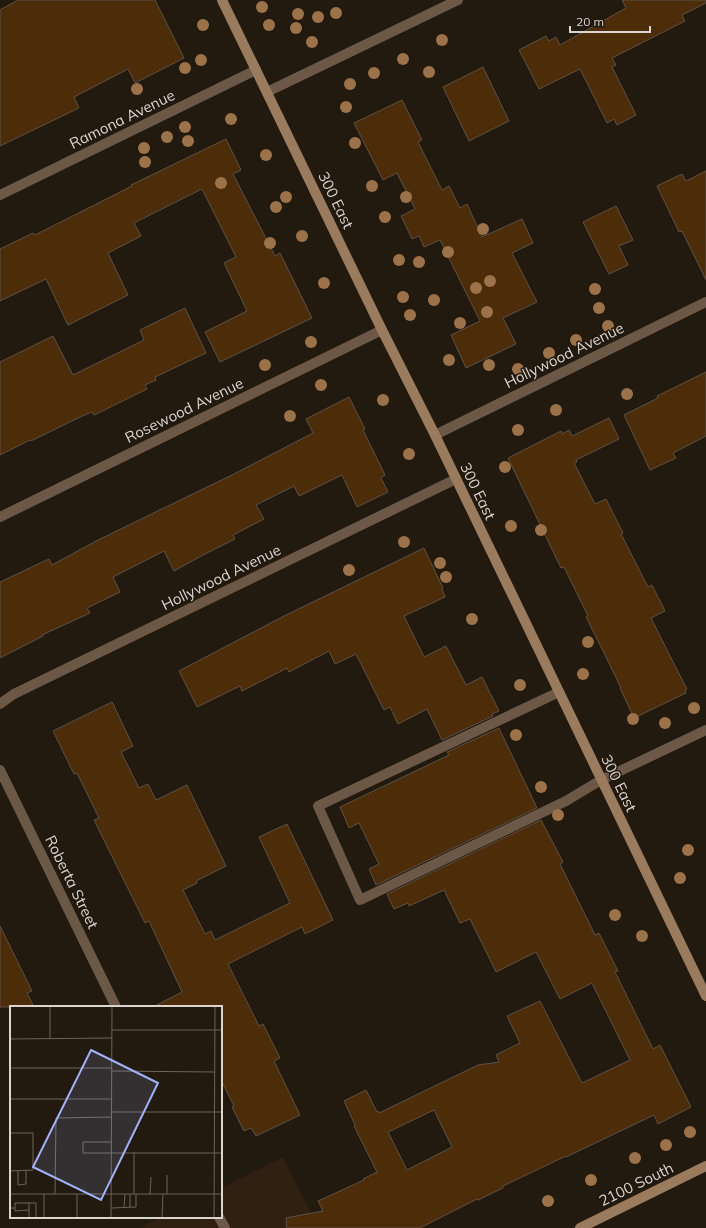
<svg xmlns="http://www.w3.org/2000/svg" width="706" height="1228" viewBox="0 0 706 1228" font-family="Mulish,sans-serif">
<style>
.built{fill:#2f2012}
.building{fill:#4d2d09;stroke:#5d5146;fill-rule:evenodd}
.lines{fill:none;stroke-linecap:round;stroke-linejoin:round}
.lane{stroke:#6c5846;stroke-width:10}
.street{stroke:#6c5846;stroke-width:10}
.secondary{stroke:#9b7b5e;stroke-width:10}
.tree{fill:#9b7249}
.labels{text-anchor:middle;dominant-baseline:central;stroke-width:3;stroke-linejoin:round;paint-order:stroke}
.street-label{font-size:15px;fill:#dcd5cf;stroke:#22190f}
.inset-road{fill:none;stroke:#6c645c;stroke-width:1}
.view{fill:#a2b2fd;fill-opacity:0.15;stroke:#a2b2fd;stroke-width:2}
.inset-edge{fill:none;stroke:#dcd5cf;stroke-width:2}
</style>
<rect width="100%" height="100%" fill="#22190f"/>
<path class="built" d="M 283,1157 L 319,1228 L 139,1228 L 161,1217 L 221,1217 L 221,1188 Z"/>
<g class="building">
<path d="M 18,0 L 155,0 L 184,58 L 135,83 L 128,69 L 74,97 L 79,108 L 0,146 L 0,10 Z"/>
<path d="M 622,0 L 706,0 L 706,3 L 682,15 L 685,21 L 612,58 L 616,65 L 612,67 L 636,115 L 617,125 L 614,119 L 607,123 L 580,69 L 539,89 L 519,50 L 546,36 L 549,41 L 556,37 L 560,45 L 626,8 Z"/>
<path d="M 483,67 L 509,121 L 469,141 L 443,87 Z"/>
<path d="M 402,100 L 422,140 L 418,142 L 442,190 L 449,186 L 460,208 L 467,204 L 482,237 L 522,219 L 533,243 L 512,253 L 537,302 L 503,318 L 516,344 L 466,368 L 451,335 L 480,321 L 440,240 L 424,247 L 419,236 L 412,239 L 401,216 L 415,209 L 397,173 L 383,180 L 354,123 Z"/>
<path d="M 226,139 L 241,170 L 233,174 L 275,256 L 280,253 L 312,318 L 220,362 L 205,332 L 247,311 L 224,263 L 236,257 L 202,189 L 134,223 L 141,236 L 108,253 L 128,295 L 68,325 L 46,279 L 0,301 L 0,249 L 33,233 L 35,235 L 132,186 L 131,185 Z"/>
<path d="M 706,171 L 706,280 L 682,231 L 679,232 L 657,186 L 682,174 L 686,181 Z"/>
<path d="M 616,206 L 633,240 L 619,246 L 628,265 L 609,274 L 583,222 Z"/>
<path d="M 185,308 L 206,353 L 155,377 L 156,380 L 145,385 L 147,389 L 94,415 L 92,412 L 80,417 L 31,441 L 30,440 L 0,455 L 0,362 L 53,336 L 73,375 L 144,340 L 140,330 Z"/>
<path d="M 706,372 L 706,436 L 673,453 L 676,458 L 650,470 L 624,415 L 658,398 L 657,396 Z"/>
<path d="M 349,397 L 365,429 L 363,430 L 385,475 L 381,478 L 388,492 L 357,507 L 342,475 L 299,496 L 294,486 L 256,505 L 264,519 L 233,535 L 235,539 L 203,555 L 174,571 L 164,551 L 113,577 L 120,592 L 87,608 L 90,613 L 42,635 L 43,636 L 0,658 L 0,582 L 49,559 L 52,565 L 96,541 L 234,474 L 313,433 L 306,419 Z"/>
<path d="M 609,418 L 619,439 L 576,460 L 577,462 L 574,463 L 595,504 L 606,499 L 623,533 L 621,534 L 648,587 L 652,585 L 665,611 L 651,618 L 673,662 L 687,689 L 685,690 L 686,693 L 634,718 L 620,688 L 621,688 L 608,661 L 586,617 L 588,616 L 564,567 L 561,568 L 508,458 L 561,431 L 562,434 L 569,430 L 572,436 Z"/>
<path d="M 424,548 L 443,588 L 442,589 L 445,597 L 404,616 L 424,657 L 446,646 L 466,685 L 482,677 L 499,711 L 492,714 L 493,716 L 442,740 L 427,709 L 398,724 L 390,707 L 384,710 L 356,654 L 335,664 L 329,651 L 289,672 L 287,668 L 242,691 L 240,686 L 197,707 L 179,671 L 284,616 Z"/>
<path d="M 112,702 L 133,746 L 121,752 L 139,788 L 148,784 L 156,800 L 187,785 L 226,866 L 196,881 L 197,883 L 183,890 L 205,934 L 211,931 L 215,940 L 290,903 L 259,837 L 287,824 L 333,920 L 305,934 L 302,927 L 228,964 L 259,1026 L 263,1024 L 280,1058 L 274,1061 L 300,1115 L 256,1136 L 251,1128 L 244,1131 L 232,1107 L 234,1106 L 221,1080 L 221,1007 L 153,1007 L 182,992 L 149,921 L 145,923 L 94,820 L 99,818 L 77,773 L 74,774 L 53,731 Z"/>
<path d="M 499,728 L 537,808 L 376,885 L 369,869 L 379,864 L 359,823 L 349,828 L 340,807 L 449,755 L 447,752 Z"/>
<path d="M 541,820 L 563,862 L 560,864 L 595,935 L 599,933 L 618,971 L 615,972 L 653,1049 L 660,1045 L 691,1107 L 658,1124 L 654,1115 L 566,1157 L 566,1156 L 503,1186 L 503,1188 L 478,1200 L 477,1199 L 420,1228 L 287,1228 L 286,1218 L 323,1211 L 318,1201 L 364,1180 L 363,1179 L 377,1172 L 354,1126 L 355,1125 L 344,1101 L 366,1090 L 377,1112 L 378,1111 L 379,1113 L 478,1065 L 499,1062 L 496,1055 L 520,1043 L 507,1016 L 540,1001 L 582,1083 L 630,1060 L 592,983 L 560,999 L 536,952 L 496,972 L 470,919 L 460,923 L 444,890 L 409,906 L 408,903 L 394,909 L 387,894 ZM 434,1110 L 452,1147 L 407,1170 L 388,1132 Z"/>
<path d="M 0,926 L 32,991 L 27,993 L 34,1007 L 0,1007 Z"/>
</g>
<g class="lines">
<path class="lane" d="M 559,692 L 318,806 L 360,900 L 566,801 L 601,780"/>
<g class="street">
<path d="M 267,92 L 458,0"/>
<path d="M 0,195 L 256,70"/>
<path d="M 435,435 L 706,302"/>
<path d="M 0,517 L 382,330"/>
<path d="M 0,704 L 14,694 L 456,479"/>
<path d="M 0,770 L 116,1007"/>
<path d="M 601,780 L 706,730"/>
<path d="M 219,1217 L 225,1228"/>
</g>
<g class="secondary">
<path d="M 222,0 L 382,330 L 435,435 L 706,996"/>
<path d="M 580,1228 L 706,1166"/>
</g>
</g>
<g class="tree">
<circle cx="262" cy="7" r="6"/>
<circle cx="336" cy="13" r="6"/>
<circle cx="298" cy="14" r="6"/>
<circle cx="318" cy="17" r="6"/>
<circle cx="203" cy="25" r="6"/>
<circle cx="269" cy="25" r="6"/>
<circle cx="296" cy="28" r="6"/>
<circle cx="442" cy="40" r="6"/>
<circle cx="312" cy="42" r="6"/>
<circle cx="403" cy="59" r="6"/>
<circle cx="201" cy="60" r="6"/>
<circle cx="185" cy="68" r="6"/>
<circle cx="429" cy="72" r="6"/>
<circle cx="374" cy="73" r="6"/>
<circle cx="350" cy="84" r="6"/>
<circle cx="137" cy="89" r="6"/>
<circle cx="346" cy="107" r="6"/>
<circle cx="231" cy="119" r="6"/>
<circle cx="185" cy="127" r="6"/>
<circle cx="167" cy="137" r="6"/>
<circle cx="188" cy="141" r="6"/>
<circle cx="355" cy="143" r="6"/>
<circle cx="144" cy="148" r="6"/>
<circle cx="266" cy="155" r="6"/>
<circle cx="145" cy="162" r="6"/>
<circle cx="221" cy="183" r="6"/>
<circle cx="372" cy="186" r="6"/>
<circle cx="286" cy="197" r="6"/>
<circle cx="406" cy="197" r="6"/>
<circle cx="276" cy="207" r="6"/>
<circle cx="385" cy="217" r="6"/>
<circle cx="483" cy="229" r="6"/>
<circle cx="302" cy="236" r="6"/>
<circle cx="270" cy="243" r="6"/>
<circle cx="448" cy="252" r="6"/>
<circle cx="399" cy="260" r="6"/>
<circle cx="419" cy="262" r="6"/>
<circle cx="490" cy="281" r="6"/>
<circle cx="324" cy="283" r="6"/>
<circle cx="476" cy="288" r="6"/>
<circle cx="595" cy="289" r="6"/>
<circle cx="403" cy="297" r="6"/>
<circle cx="434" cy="300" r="6"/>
<circle cx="599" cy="308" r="6"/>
<circle cx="487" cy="312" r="6"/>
<circle cx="410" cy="315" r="6"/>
<circle cx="460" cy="323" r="6"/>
<circle cx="608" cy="326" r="6"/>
<circle cx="576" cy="340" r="6"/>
<circle cx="311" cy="342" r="6"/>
<circle cx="549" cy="353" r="6"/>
<circle cx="449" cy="360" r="6"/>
<circle cx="265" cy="365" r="6"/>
<circle cx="489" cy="365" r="6"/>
<circle cx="518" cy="369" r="6"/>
<circle cx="321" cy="385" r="6"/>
<circle cx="627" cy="394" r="6"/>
<circle cx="383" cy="400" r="6"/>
<circle cx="556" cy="410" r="6"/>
<circle cx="290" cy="416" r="6"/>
<circle cx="518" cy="430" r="6"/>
<circle cx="409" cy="454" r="6"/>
<circle cx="505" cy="467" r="6"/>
<circle cx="511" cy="526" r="6"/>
<circle cx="541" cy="530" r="6"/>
<circle cx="404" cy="542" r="6"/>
<circle cx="440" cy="563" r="6"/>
<circle cx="349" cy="570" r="6"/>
<circle cx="446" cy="577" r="6"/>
<circle cx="472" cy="619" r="6"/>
<circle cx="588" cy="642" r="6"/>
<circle cx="583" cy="674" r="6"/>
<circle cx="520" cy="685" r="6"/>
<circle cx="694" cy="708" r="6"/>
<circle cx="633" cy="719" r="6"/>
<circle cx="665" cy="723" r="6"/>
<circle cx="516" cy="735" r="6"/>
<circle cx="541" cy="787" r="6"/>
<circle cx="558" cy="815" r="6"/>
<circle cx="688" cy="850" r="6"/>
<circle cx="680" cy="878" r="6"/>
<circle cx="615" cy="915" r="6"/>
<circle cx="642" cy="936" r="6"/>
<circle cx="690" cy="1132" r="6"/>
<circle cx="666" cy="1145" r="6"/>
<circle cx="635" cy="1158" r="6"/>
<circle cx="591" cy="1180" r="6"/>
<circle cx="548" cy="1201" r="6"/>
</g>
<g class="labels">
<g class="street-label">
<text transform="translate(122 119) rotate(-26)">Ramona Avenue</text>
<text transform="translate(336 200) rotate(64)">300 East</text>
<text transform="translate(564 355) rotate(-26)">Hollywood Avenue</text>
<text transform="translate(184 410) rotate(-26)">Rosewood Avenue</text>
<text transform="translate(478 491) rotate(64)">300 East</text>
<text transform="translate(221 577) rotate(-26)">Hollywood Avenue</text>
<text transform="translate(619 783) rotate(64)">300 East</text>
<text transform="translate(72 882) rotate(64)">Roberta Street</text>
<text transform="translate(636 1184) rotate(-26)">2100 South</text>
</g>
</g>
<g transform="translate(10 1006)">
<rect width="212" height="212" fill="#22190f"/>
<path class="inset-road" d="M 102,24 L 212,24M 40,32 L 40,0M 0,33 L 102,32M 0,46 L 0,33M 0,62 L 102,62M 102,65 L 205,66M 0,93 L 102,93M 102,106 L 212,106M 0,127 L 23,127 L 23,164 L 0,165M 102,136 L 73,136 L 73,147 L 212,147M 8,165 L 8,179 L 16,178 L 16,164M 157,169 L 157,188M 0,188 L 212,188M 45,188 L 46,112 L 102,111M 120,188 L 120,201M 124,188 L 124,146M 140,188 L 141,171M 19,197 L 26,197 L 26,212M 114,201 L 115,188M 0,202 L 5,202 L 5,197 L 19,197 L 19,212M 5,202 L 5,205 L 19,204M 101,202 L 126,201 L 126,188M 34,212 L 34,188M 67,212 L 67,188M 101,212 L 102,0M 152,212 L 153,188M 204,212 L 205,0"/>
<path class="view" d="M 81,44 L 148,77 L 91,194 L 23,161 Z"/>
<rect width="212" height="212" class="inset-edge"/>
</g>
<path d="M570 26v6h80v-6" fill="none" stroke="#dcd5cf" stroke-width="2"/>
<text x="576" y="26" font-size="12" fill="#dcd5cf" stroke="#22190f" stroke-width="3" paint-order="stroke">20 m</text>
</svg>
